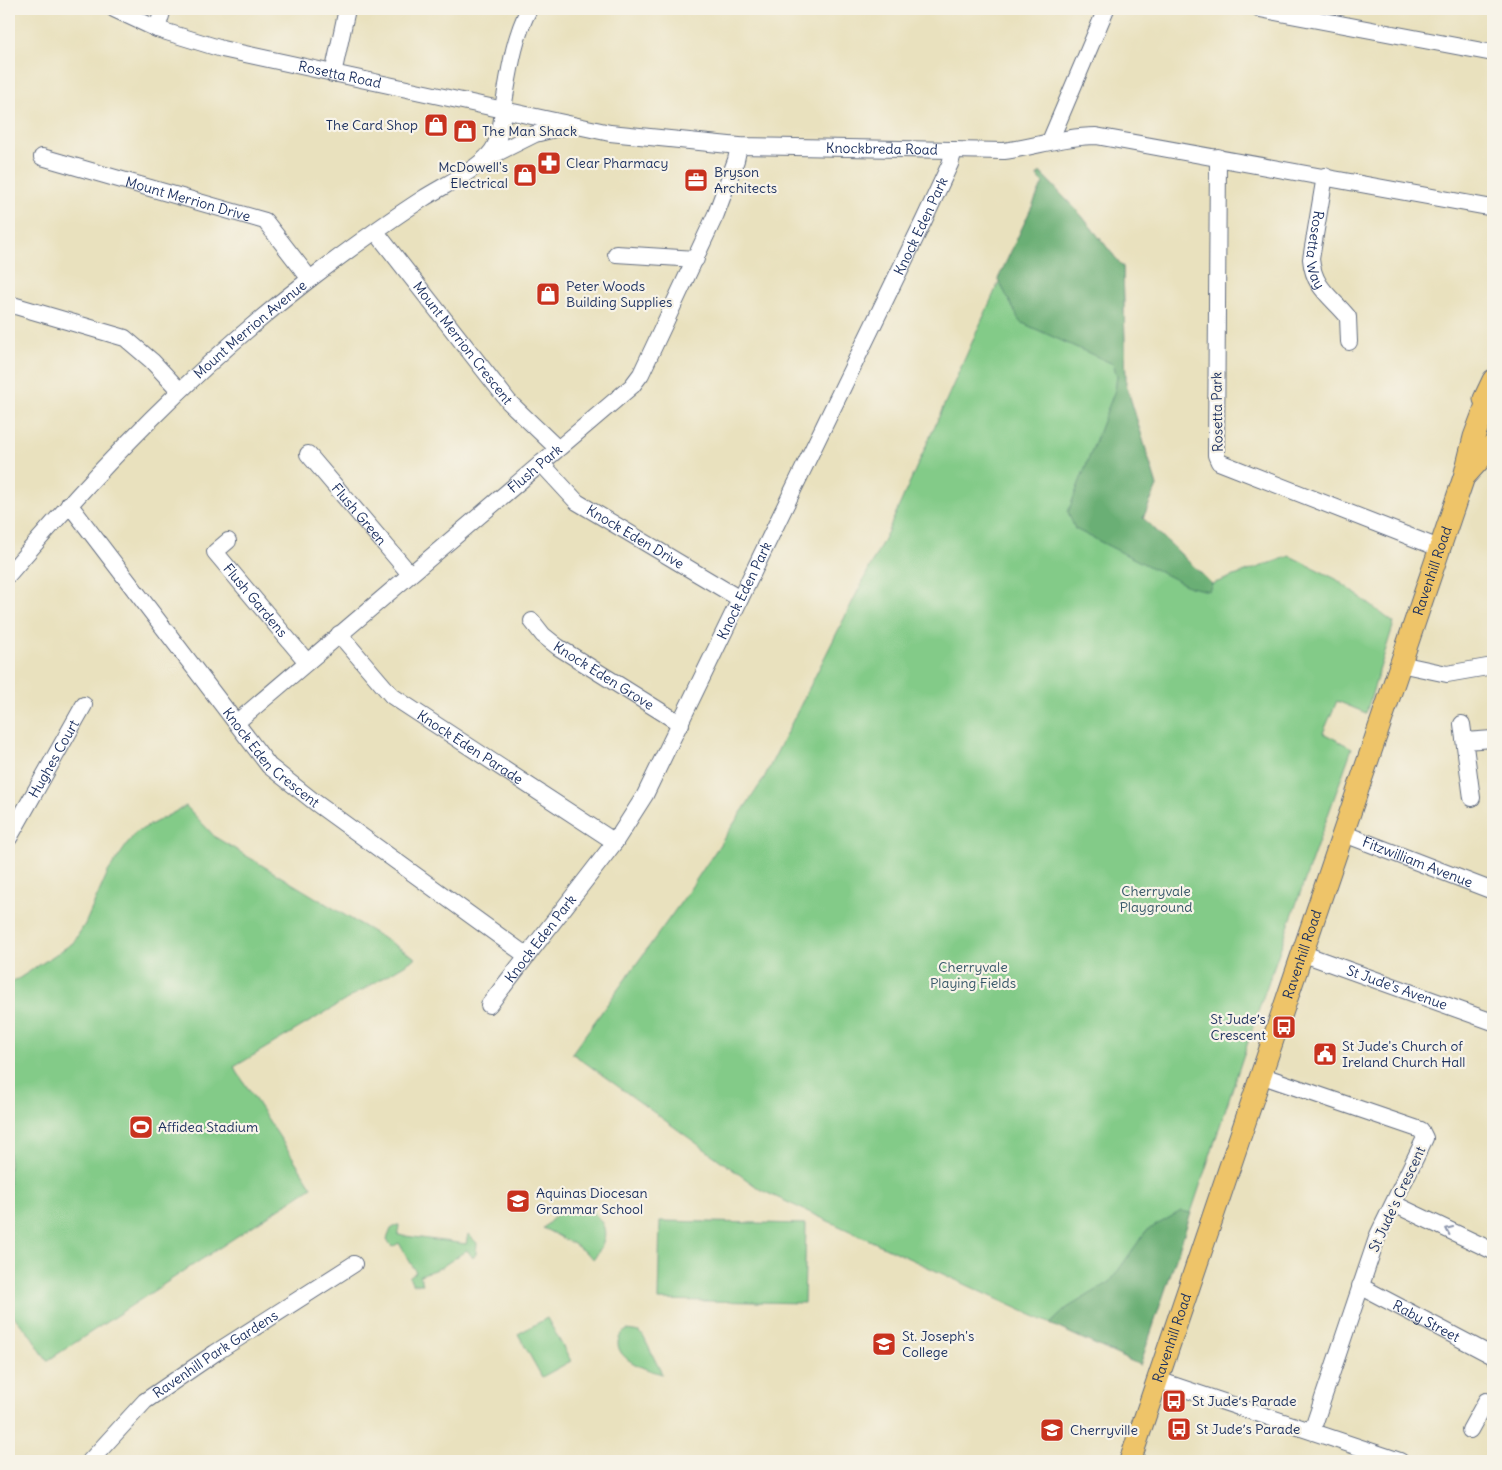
<svg xmlns="http://www.w3.org/2000/svg" width="1502" height="1470" viewBox="0 0 1502 1470" font-family="Delius,sans-serif">
<style>
.green{fill:#83cb88;stroke:#4f7d73}
.forest{fill:#6aaf74;stroke:#426f69}
.lines{fill:none;stroke-linecap:round;stroke-linejoin:round}
.minor-casing{stroke:#636d80;stroke-width:18}
.major-casing{stroke:#636d80;stroke-width:23}
.minor{stroke:#fff;stroke-width:16}
.major{stroke:#eec469;stroke-width:21}
.oneway{stroke:#8d97ae}
.labels{text-anchor:middle;dominant-baseline:central;stroke-width:4.5;stroke-linejoin:round;paint-order:stroke}
.street-label{font-size:14px;fill:#1b2f5e;stroke:#f7f3e8}
.poi-label{font-size:14px;fill:#1b2f5e;stroke:#f7f3e8;text-anchor:start}
.park-label{font-size:14px;fill:#355668;stroke:#f7f3e8}
</style>
<rect width="100%" height="100%" fill="#f7f3e8"/>
<filter id="ink" filterUnits="userSpaceOnUse"><feTurbulence type="fractalNoise" baseFrequency=".02" numOctaves="2"/><feDisplacementMap in="SourceGraphic" scale="10" xChannelSelector="R" yChannelSelector="G"/><feConvolveMatrix kernelMatrix="1 2 1 2 8 2 1 2 1" color-interpolation-filters="sRGB"/></filter>
<filter id="wash" filterUnits="userSpaceOnUse"><feTurbulence type="fractalNoise" baseFrequency=".0096" numOctaves="4" result="noise"/><feDisplacementMap in="SourceGraphic" scale="20" xChannelSelector="R" yChannelSelector="G"/><feGaussianBlur stdDeviation="1.12" result="paint"/><feColorMatrix in="noise" values="0 0 0 0 0 0 0 0 0 0 0 0 0 0 0 0 0 1.4 0 .05"/><feComposite in="paint" operator="in"/></filter>
<g filter="url(#wash)">
<rect width="100%" height="100%" fill="#e9e1be"/>
<g class="green">
<path d="M 1040,172 L 1081,215 L 1123,267 L 1126,384 L 1157,486 L 1143,518 L 1212,584 L 1290,556 L 1336,579 L 1394,623 L 1366,713 L 1337,701 L 1323,733 L 1352,748 L 1262,1000 L 1140,1365 L 761,1190 L 572,1053 L 684,898 L 763,780 L 888,531 L 1043,183 L 1037,176 Z"/>
<path d="M 186,806 L 215,837 L 416,958 L 234,1067 L 312,1187 L 47,1361 L 32,1337 L 9,1311 L 9,982 L 18,979 L 73,943 L 85,924 L 108,872 L 135,833 Z"/>
<path d="M 570,1207 L 590,1210 C 611,1227 607,1239 594,1259 L 574,1244 L 543,1228 L 562,1210 Z"/>
<path d="M 660,1221 L 806,1224 L 804,1303 L 658,1300 Z"/>
<path d="M 397,1225 L 399,1225 L 398,1235 L 466,1244 L 468,1234 L 477,1243 L 476,1254 L 473,1258 L 467,1250 L 440,1268 L 420,1275 L 423,1284 L 413,1284 L 409,1277 L 416,1272 L 399,1243 L 392,1247 L 387,1239 L 391,1229 Z"/>
<path d="M 547,1318 L 571,1361 L 542,1377 L 518,1334 Z"/>
<path d="M 627,1330 L 640,1332 L 643,1336 L 662,1374 C 648,1370 617,1361 618,1342 C 619,1336 622,1333 627,1330 Z"/>
</g>
<g class="forest">
<path d="M 1040,172 L 1081,215 L 1123,267 L 1126,384 L 1157,486 L 1143,518 L 1212,584 L 1209,591 L 1190,587 L 1075,529 L 1068,512 L 1115,390 L 1117,376 L 1113,364 L 1020,322 L 998,279 L 1043,183 L 1037,176 Z"/>
<path d="M 1181,1211 L 1191,1213 L 1140,1365 L 1050,1324 L 1067,1308 L 1110,1282 L 1146,1231 Z"/>
</g>
</g>
<g filter="url(#ink)">
<g class="lines">
<g class="minor-casing">
<g id="minor">
<path id="s1" d="M 114,9 L 157,29 L 222,49 L 610,133 L 739,146 L 1004,151 C 1035,147 1064,136 1096,136 L 1493,208"/>
<path d="M 1260,9 L 1493,53"/>
<path d="M 157,29 L 163,9"/>
<path d="M 333,74 L 347,9"/>
<path d="M 1050,141 L 1106,9"/>
<path id="s2" d="M 42,157 L 265,221 L 310,279"/>
<path d="M 1218,157 L 1216,455 L 1219,462 L 1439,548"/>
<path d="M 485,159 L 535,134 L 563,127"/>
<path id="s3" d="M 1325,176 L 1311,259 C 1314,289 1331,296 1348,317 L 1349,342"/>
<path id="s4" d="M 376,232 L 509,402 L 557,448"/>
<path d="M 616,254 L 696,259"/>
<path d="M 9,304 L 125,338 L 152,361 L 179,390"/>
<path id="s5" d="M 308,454 L 410,574"/>
<path id="s6" d="M 541,463 L 577,502 L 740,599"/>
<path id="s7" d="M 69,504 L 269,766 L 316,803 L 527,956"/>
<path id="s8" d="M 228,541 L 215,552 L 307,662"/>
<path id="s9" d="M 9,574 C 101,466 198,365 310,279 C 347,251 385,223 424,198 C 443,186 479,169 492,151 C 502,137 502,113 505,97 C 510,68 515,35 529,9"/>
<path id="s10" d="M 532,621 L 543,635 L 558,647 L 681,724"/>
<path id="s11" d="M 339,634 L 392,696 L 615,842"/>
<path d="M 1400,664 L 1447,674 L 1493,666"/>
<path id="s12" d="M 237,722 L 632,386 L 641,374 L 716,214 L 736,160 L 739,146"/>
<path d="M 1462,724 L 1472,798"/>
<path d="M 1465,741 L 1493,739"/>
<path id="s13" d="M 1342,833 L 1493,891"/>
<path id="s14" d="M 9,838 L 84,705"/>
<path id="s15" d="M 1301,953 L 1493,1022"/>
<path id="s16" d="M 489,1005 L 615,842 L 645,795 L 924,220 L 950,164 L 954,150"/>
<path d="M 1260,1075 L 1421,1130 L 1425,1138 L 1378,1235 L 1312,1431"/>
<path d="M 1394,1204 L 1493,1251"/>
<path id="s17" d="M 1360,1286 L 1493,1356"/>
<path d="M 1158,1380 L 1400,1461"/>
<path d="M 1470,1430 L 1486,1401"/>
<path id="s18" d="M 90,1461 L 145,1401 L 215,1353 L 354,1264"/>
</g>
</g>
<g class="major-casing">
<g id="major">
<path d="M 1492,418 L 1484,399 L 1493,380"/>
<path d="M 1466,475 L 1493,445"/>
<path id="s19" d="M 1130,1461 L 1464,477 L 1474,437 L 1486,405"/>
</g>
</g>
<use href="#minor" class="minor"/>
<use href="#major" class="major"/>
</g>
<defs><path id="oneway-chevron" d="M-2-3.5L2.5 0L-2 3.5" fill="none" stroke-width="1.6" stroke-linecap="round" stroke-linejoin="round" transform="scale(1.25)"/></defs>
<use class="oneway" href="#oneway-chevron" transform="translate(1449 1230) rotate(-155)"/>
</g>
<defs>
<g id="shop-square" transform="scale(1.25)"><rect x="-9" y="-9" width="18" height="18" rx="4" fill="#c8321e" stroke="#f7f3e8"/><path d="M-5-2.5h2.3a2.7 3.5 0 0 1 5.4 0H5L5.5 6h-11ZM-1.5-2.5h3a1.5 2.3 0 0 0-3 0Z" fill="#fff"/></g>
<g id="pharmacy-square" transform="scale(1.25)"><rect x="-9" y="-9" width="18" height="18" rx="4" fill="#c8321e" stroke="#f7f3e8"/><path d="M-2-6h4v4h4v4h-4v4h-4v-4h-4v-4h4Z" fill="#fff"/></g>
<g id="office-square" transform="scale(1.25)"><rect x="-9" y="-9" width="18" height="18" rx="4" fill="#c8321e" stroke="#f7f3e8"/><path d="M-6-3h4V-5.5h4V-3h4V5H-6ZM-1-4.5V-3h2v-1.5ZM-6 0V1H6V0Z" fill="#fff"/></g>
<g id="bus-square" transform="scale(1.25)"><rect x="-9" y="-9" width="18" height="18" rx="4" fill="#c8321e" stroke="#f7f3e8"/><path d="M-5-6H5V4H4V6H2V4H-2V6H-4V4H-5ZM-3.5-4V0h7V-4ZM-3.5 1.2v1.5H-2V1.2ZM2 1.2v1.5H3.5V1.2Z" fill="#fff"/></g>
<g id="civic-square" transform="scale(1.25)"><rect x="-9" y="-9" width="18" height="18" rx="4" fill="#c8321e" stroke="#f7f3e8"/><path d="M-.6-6.5H3V-4.5H.6V-3L4-1V1h2V6H-6V1h2V-1L-.6-3ZM-1.2 2.5V6h2.4V2.5Z" fill="#fff"/></g>
<g id="stadium-square" transform="scale(1.25)"><rect x="-9" y="-9" width="18" height="18" rx="4" fill="#c8321e" stroke="#f7f3e8"/><path d="M0-5a6.5 5 0 1 0 0 10a6.5 5 0 1 0 0-10ZM-3.5-1.8h7v3.6h-7Z" fill="#fff"/></g>
<g id="school-square" transform="scale(1.25)"><rect x="-9" y="-9" width="18" height="18" rx="4" fill="#c8321e" stroke="#f7f3e8"/><path d="M0-5L7-2L0 1L-7-2ZM-4 1L0 2.5L4 1V4Q0 6-4 4Z" fill="#fff"/></g>
</defs>
<g fill-rule="evenodd">
<use href="#shop-square" x="436" y="125"/>
<use href="#shop-square" x="465" y="131"/>
<use href="#pharmacy-square" x="549" y="163"/>
<use href="#shop-square" x="525" y="175"/>
<use href="#office-square" x="696" y="180"/>
<use href="#shop-square" x="548" y="294"/>
<use href="#bus-square" x="1284" y="1027"/>
<use href="#civic-square" x="1325" y="1054"/>
<use href="#stadium-square" x="141" y="1127"/>
<use href="#school-square" x="518" y="1201"/>
<use href="#school-square" x="884" y="1344"/>
<use href="#bus-square" x="1174" y="1401"/>
<use href="#bus-square" x="1179" y="1429"/>
<use href="#school-square" x="1052" y="1430"/>
</g>
<g class="labels">
<g class="street-label">
<text stroke="none"><textPath href="#s1" startOffset="236">Rosetta Road</textPath></text>
<text stroke="none"><textPath href="#s1" startOffset="785">Knockbreda Road</textPath></text>
<text stroke="none"><textPath href="#s2" startOffset="152">Mount Merrion Drive</textPath></text>
<text stroke="none"><textPath href="#s16" startOffset="894">Knock Eden Park</textPath></text>
<text stroke="none"><textPath href="#s3" startOffset="75">Rosetta Way</textPath></text>
<text stroke="none"><textPath href="#s9" startOffset="344">Mount Merrion Avenue</textPath></text>
<text stroke="none"><textPath href="#s4" startOffset="141">Mount Merrion Crescent</textPath></text>
<text transform="translate(1217 412) rotate(-91)">Rosetta Park</text>
<text stroke="none"><textPath href="#s12" startOffset="391">Flush Park</textPath></text>
<text stroke="none"><textPath href="#s5" startOffset="79">Flush Green</textPath></text>
<text stroke="none"><textPath href="#s6" startOffset="121">Knock Eden Drive</textPath></text>
<text stroke="none"><textPath href="#s19" startOffset="940">Ravenhill Road</textPath></text>
<text stroke="none"><textPath href="#s16" startOffset="489">Knock Eden Park</textPath></text>
<text stroke="none"><textPath href="#s8" startOffset="80">Flush Gardens</textPath></text>
<text stroke="none"><textPath href="#s10" startOffset="91">Knock Eden Grove</textPath></text>
<text stroke="none"><textPath href="#s11" startOffset="175">Knock Eden Parade</textPath></text>
<text stroke="none"><textPath href="#s7" startOffset="325">Knock Eden Crescent</textPath></text>
<text stroke="none"><textPath href="#s14" startOffset="91">Hughes Court</textPath></text>
<text stroke="none"><textPath href="#s13" startOffset="81">Fitzwilliam Avenue</textPath></text>
<text stroke="none"><textPath href="#s16" startOffset="84">Knock Eden Park</textPath></text>
<text stroke="none"><textPath href="#s19" startOffset="535">Ravenhill Road</textPath></text>
<text stroke="none"><textPath href="#s15" startOffset="102">St Jude's Avenue</textPath></text>
<text transform="translate(1397 1199) rotate(-65)">St Jude's Crescent</text>
<text stroke="none"><textPath href="#s17" startOffset="75">Raby Street</textPath></text>
<text stroke="none"><textPath href="#s19" startOffset="130">Ravenhill Road</textPath></text>
<text stroke="none"><textPath href="#s18" startOffset="166">Ravenhill Park Gardens</textPath></text>
</g>
<g class="poi-label">
<text x="418" y="125" text-anchor="end">The Card Shop</text>
<text x="482" y="131">The Man Shack</text>
<text x="566" y="163">Clear Pharmacy</text>
<text x="508" y="167" text-anchor="end">McDowell's<tspan x="508" dy="16">Electrical</tspan></text>
<text x="714" y="172">Bryson<tspan x="714" dy="16">Architects</tspan></text>
<text x="566" y="286">Peter Woods<tspan x="566" dy="16">Building Supplies</tspan></text>
<text x="1266" y="1019" text-anchor="end">St Jude’s<tspan x="1266" dy="16">Crescent</tspan></text>
<text x="1342" y="1046">St Jude's Church of<tspan x="1342" dy="16">Ireland Church Hall</tspan></text>
<text x="158" y="1127">Affidea Stadium</text>
<text x="536" y="1193">Aquinas Diocesan<tspan x="536" dy="16">Grammar School</tspan></text>
<text x="902" y="1336">St. Joseph's<tspan x="902" dy="16">College</tspan></text>
<text x="1192" y="1401">St Jude‘s Parade</text>
<text x="1196" y="1429">St Jude’s Parade</text>
<text x="1070" y="1430">Cherryville</text>
</g>
<g class="park-label">
<text x="1156" y="891">Cherryvale<tspan x="1156" dy="16">Playground</tspan></text>
<text x="973" y="967">Cherryvale<tspan x="973" dy="16">Playing Fields</tspan></text>
</g>
</g>
<rect width="1502" height="1470" fill="none" stroke="#f7f3e8" stroke-width="30"/>
</svg>
